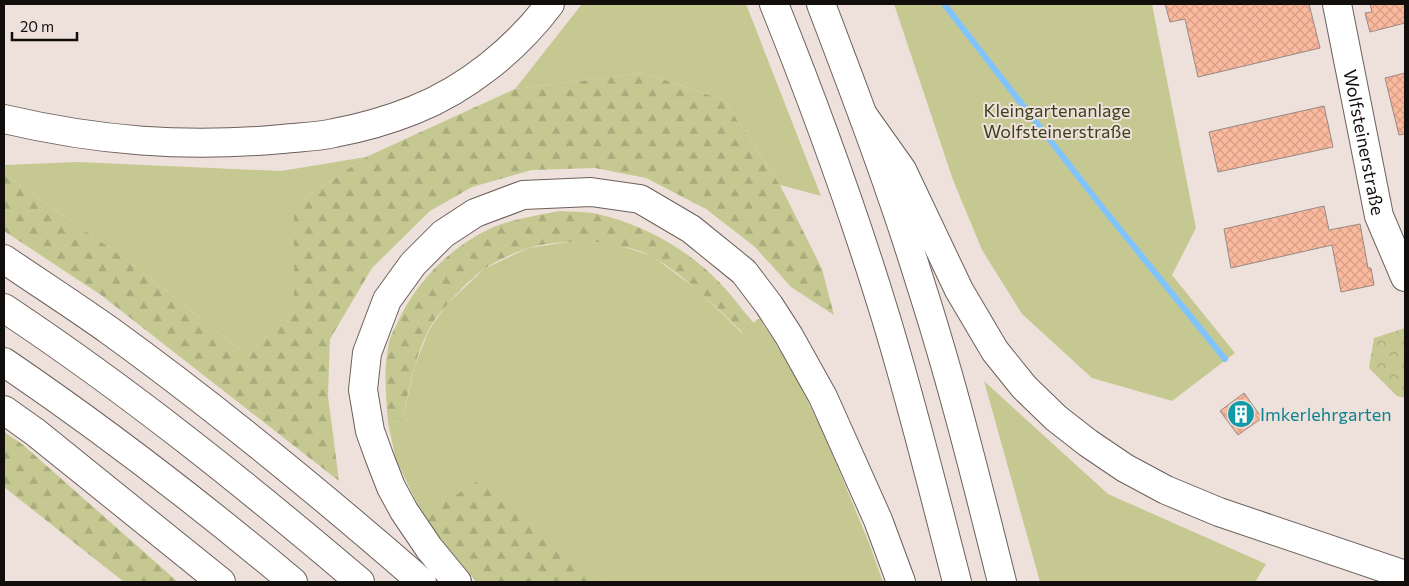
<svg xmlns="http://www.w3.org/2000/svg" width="1409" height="586" viewBox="0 0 1409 586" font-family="Commissioner,sans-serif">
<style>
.green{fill:#c5c991}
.forest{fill:url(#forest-firs)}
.park{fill:url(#park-crowns)}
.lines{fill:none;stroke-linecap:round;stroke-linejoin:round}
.stream{stroke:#80c3fd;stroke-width:6}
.building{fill:url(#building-cross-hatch);stroke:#978a85}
.minor-casing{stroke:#6c605b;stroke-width:30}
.highway-casing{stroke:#6c605b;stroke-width:30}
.minor{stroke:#fff;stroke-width:28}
.highway{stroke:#fff;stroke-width:28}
.labels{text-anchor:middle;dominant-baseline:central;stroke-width:4;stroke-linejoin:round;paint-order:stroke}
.park-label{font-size:18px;fill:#3e401c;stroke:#eee1db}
.street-label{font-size:18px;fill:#120e0c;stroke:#eee1db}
.culture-label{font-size:18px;fill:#0d838f;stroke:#eee1db;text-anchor:start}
</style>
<defs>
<pattern id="forest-firs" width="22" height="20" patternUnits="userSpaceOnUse" patternTransform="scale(1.25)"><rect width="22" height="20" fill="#c5c991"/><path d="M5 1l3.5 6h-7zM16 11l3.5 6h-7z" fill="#a8ab7c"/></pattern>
<pattern id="park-crowns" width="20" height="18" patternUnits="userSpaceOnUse" patternTransform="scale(1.25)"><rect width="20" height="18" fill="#c5c991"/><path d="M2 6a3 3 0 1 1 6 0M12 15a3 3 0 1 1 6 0" fill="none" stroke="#a8ab7c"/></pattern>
<pattern id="building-cross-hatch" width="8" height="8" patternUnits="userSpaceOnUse" patternTransform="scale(1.25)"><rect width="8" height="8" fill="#fbb99d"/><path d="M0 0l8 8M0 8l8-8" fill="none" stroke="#d69e86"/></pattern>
</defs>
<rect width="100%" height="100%" fill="#eee1db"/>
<g class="green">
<path d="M 582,4 L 746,4 L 821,196 L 780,185 L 724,100 L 644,73 L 515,89 Z"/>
<path d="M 894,4 L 1152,4 L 1196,228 L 1172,275 L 1235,353 L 1172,401 L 1092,378 L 1022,314 L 982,250 L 953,180 Z"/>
<path d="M 366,157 L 294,205 L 294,307 L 248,356 L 127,260 L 4,174 L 4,165 L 78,162 L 281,171 Z"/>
<path d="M 575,241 L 616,244 L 652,256 L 698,290 L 742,333 L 759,318 L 793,371 L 824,434 L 869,543 L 883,582 L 606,582 L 480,481 L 423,515 L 396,460 L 388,423 L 402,421 L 415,365 L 429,330 L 447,304 L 484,269 L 528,248 Z"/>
<path d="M 984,381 L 1108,494 L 1266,564 L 1255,582 L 1040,582 Z"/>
</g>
<g class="forest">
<path d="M 644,73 L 724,100 L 780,185 L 822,269 L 834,315 L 791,287 L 755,247 L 706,209 L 646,178 L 595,168 L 532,170 L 472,187 L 430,211 L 372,268 L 330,339 L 328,396 L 339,481 L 101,295 L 4,231 L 4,174 L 127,260 L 248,356 L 294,307 L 294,205 L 366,157 L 515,89 Z"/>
<path d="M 559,211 C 571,212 585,211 597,214 C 643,224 687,249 719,282 C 732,295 742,310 754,323 L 743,333 C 715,306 687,277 653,257 C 622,239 562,238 528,248 C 518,251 492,263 484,269 C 466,282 438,312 428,331 C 414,359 409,391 402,421 L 388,423 C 386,396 383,370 389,343 C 390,337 393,331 396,326 C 414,284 448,249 489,229 C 511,219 536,216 559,211 Z"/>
<path d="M 4,432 L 22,444 L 178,582 L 124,582 L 4,487 Z"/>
<path d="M 480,480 L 606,582 L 477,582 L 455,558 L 423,515 Z"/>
</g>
<path class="park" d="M 1405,328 L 1405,398 L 1397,396 L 1369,368 L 1374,338 Z"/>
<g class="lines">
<path class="stream" d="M 944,4 L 1102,207 L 1225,359"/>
</g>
<g class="building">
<path d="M 1165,4 L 1309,4 L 1320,48 L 1198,77 L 1185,19 L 1170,22 Z"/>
<path d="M 1370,4 L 1405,4 L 1405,23 L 1370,32 L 1365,13 L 1372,12 Z"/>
<path d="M 1405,73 L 1405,134 L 1399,135 L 1385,78 Z"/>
<path d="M 1324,106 L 1333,147 L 1218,172 L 1209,132 Z"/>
<path d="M 1324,206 L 1329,230 L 1360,224 L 1368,268 L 1371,268 L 1374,285 L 1341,292 L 1332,245 L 1231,268 L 1224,229 Z"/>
<path d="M 1244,393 L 1262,418 L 1238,435 L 1220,411 Z"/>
</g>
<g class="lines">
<g class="minor-casing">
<g id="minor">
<path id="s1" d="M 1337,4 L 1379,216 L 1405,277"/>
</g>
</g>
<g class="highway-casing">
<g id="highway">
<path d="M 774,4 C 815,106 853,210 885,315 C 912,403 934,493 957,582"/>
<path d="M 821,4 C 856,96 891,188 920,282 C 952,381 977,482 1002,582"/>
<path d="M 863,115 L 902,170 L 959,290 L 995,351 L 1024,387 L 1056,418 L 1088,443 L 1125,468 L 1166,490 L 1219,512 L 1405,575"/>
<path d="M 4,119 C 98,141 185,148 282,139 C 299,137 317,137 334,133 C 361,128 389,120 414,110 C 467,89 516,49 550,4"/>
<path d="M 4,259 C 39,283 75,306 110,331 C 218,409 322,495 422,582"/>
<path d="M 4,308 C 129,391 246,485 360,582"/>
<path d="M 4,362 C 104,430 200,504 293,582"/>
<path d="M 4,410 L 35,432 L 221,582"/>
<path d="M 457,582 L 429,548 L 404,511 L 391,487 L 379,456 L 370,431 L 363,390 L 367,353 L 387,300 L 413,264 L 443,234 L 475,213 L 523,195 L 591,192 L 640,199 L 691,229 L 744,272 L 769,305 L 789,336 L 823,397 L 878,520 L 901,582"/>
</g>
</g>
<use href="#minor" class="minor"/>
<use href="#highway" class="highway"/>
</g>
<defs>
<g id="building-disc" transform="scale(1.4375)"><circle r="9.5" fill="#0f9aa8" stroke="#eee1db"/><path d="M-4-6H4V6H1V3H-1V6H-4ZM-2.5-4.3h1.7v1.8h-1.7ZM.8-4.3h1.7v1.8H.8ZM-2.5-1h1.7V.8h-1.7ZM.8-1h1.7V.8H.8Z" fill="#fff"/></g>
</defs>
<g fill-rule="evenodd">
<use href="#building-disc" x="1241" y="414"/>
</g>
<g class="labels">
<g class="park-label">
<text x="1057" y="110">Kleingartenanlage<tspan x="1057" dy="21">Wolfsteinerstraße</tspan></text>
</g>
<g class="street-label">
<text stroke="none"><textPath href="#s1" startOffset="141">Wolfsteinerstraße</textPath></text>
</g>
<g class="culture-label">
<text x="1260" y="414">Imkerlehrgarten</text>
</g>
</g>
<rect width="1409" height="586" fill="none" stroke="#120e0c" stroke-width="10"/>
<path d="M12 32v8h65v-8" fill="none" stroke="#120e0c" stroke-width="2.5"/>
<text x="20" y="32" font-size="15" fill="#120e0c" stroke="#eee1db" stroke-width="4" paint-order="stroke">20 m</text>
</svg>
